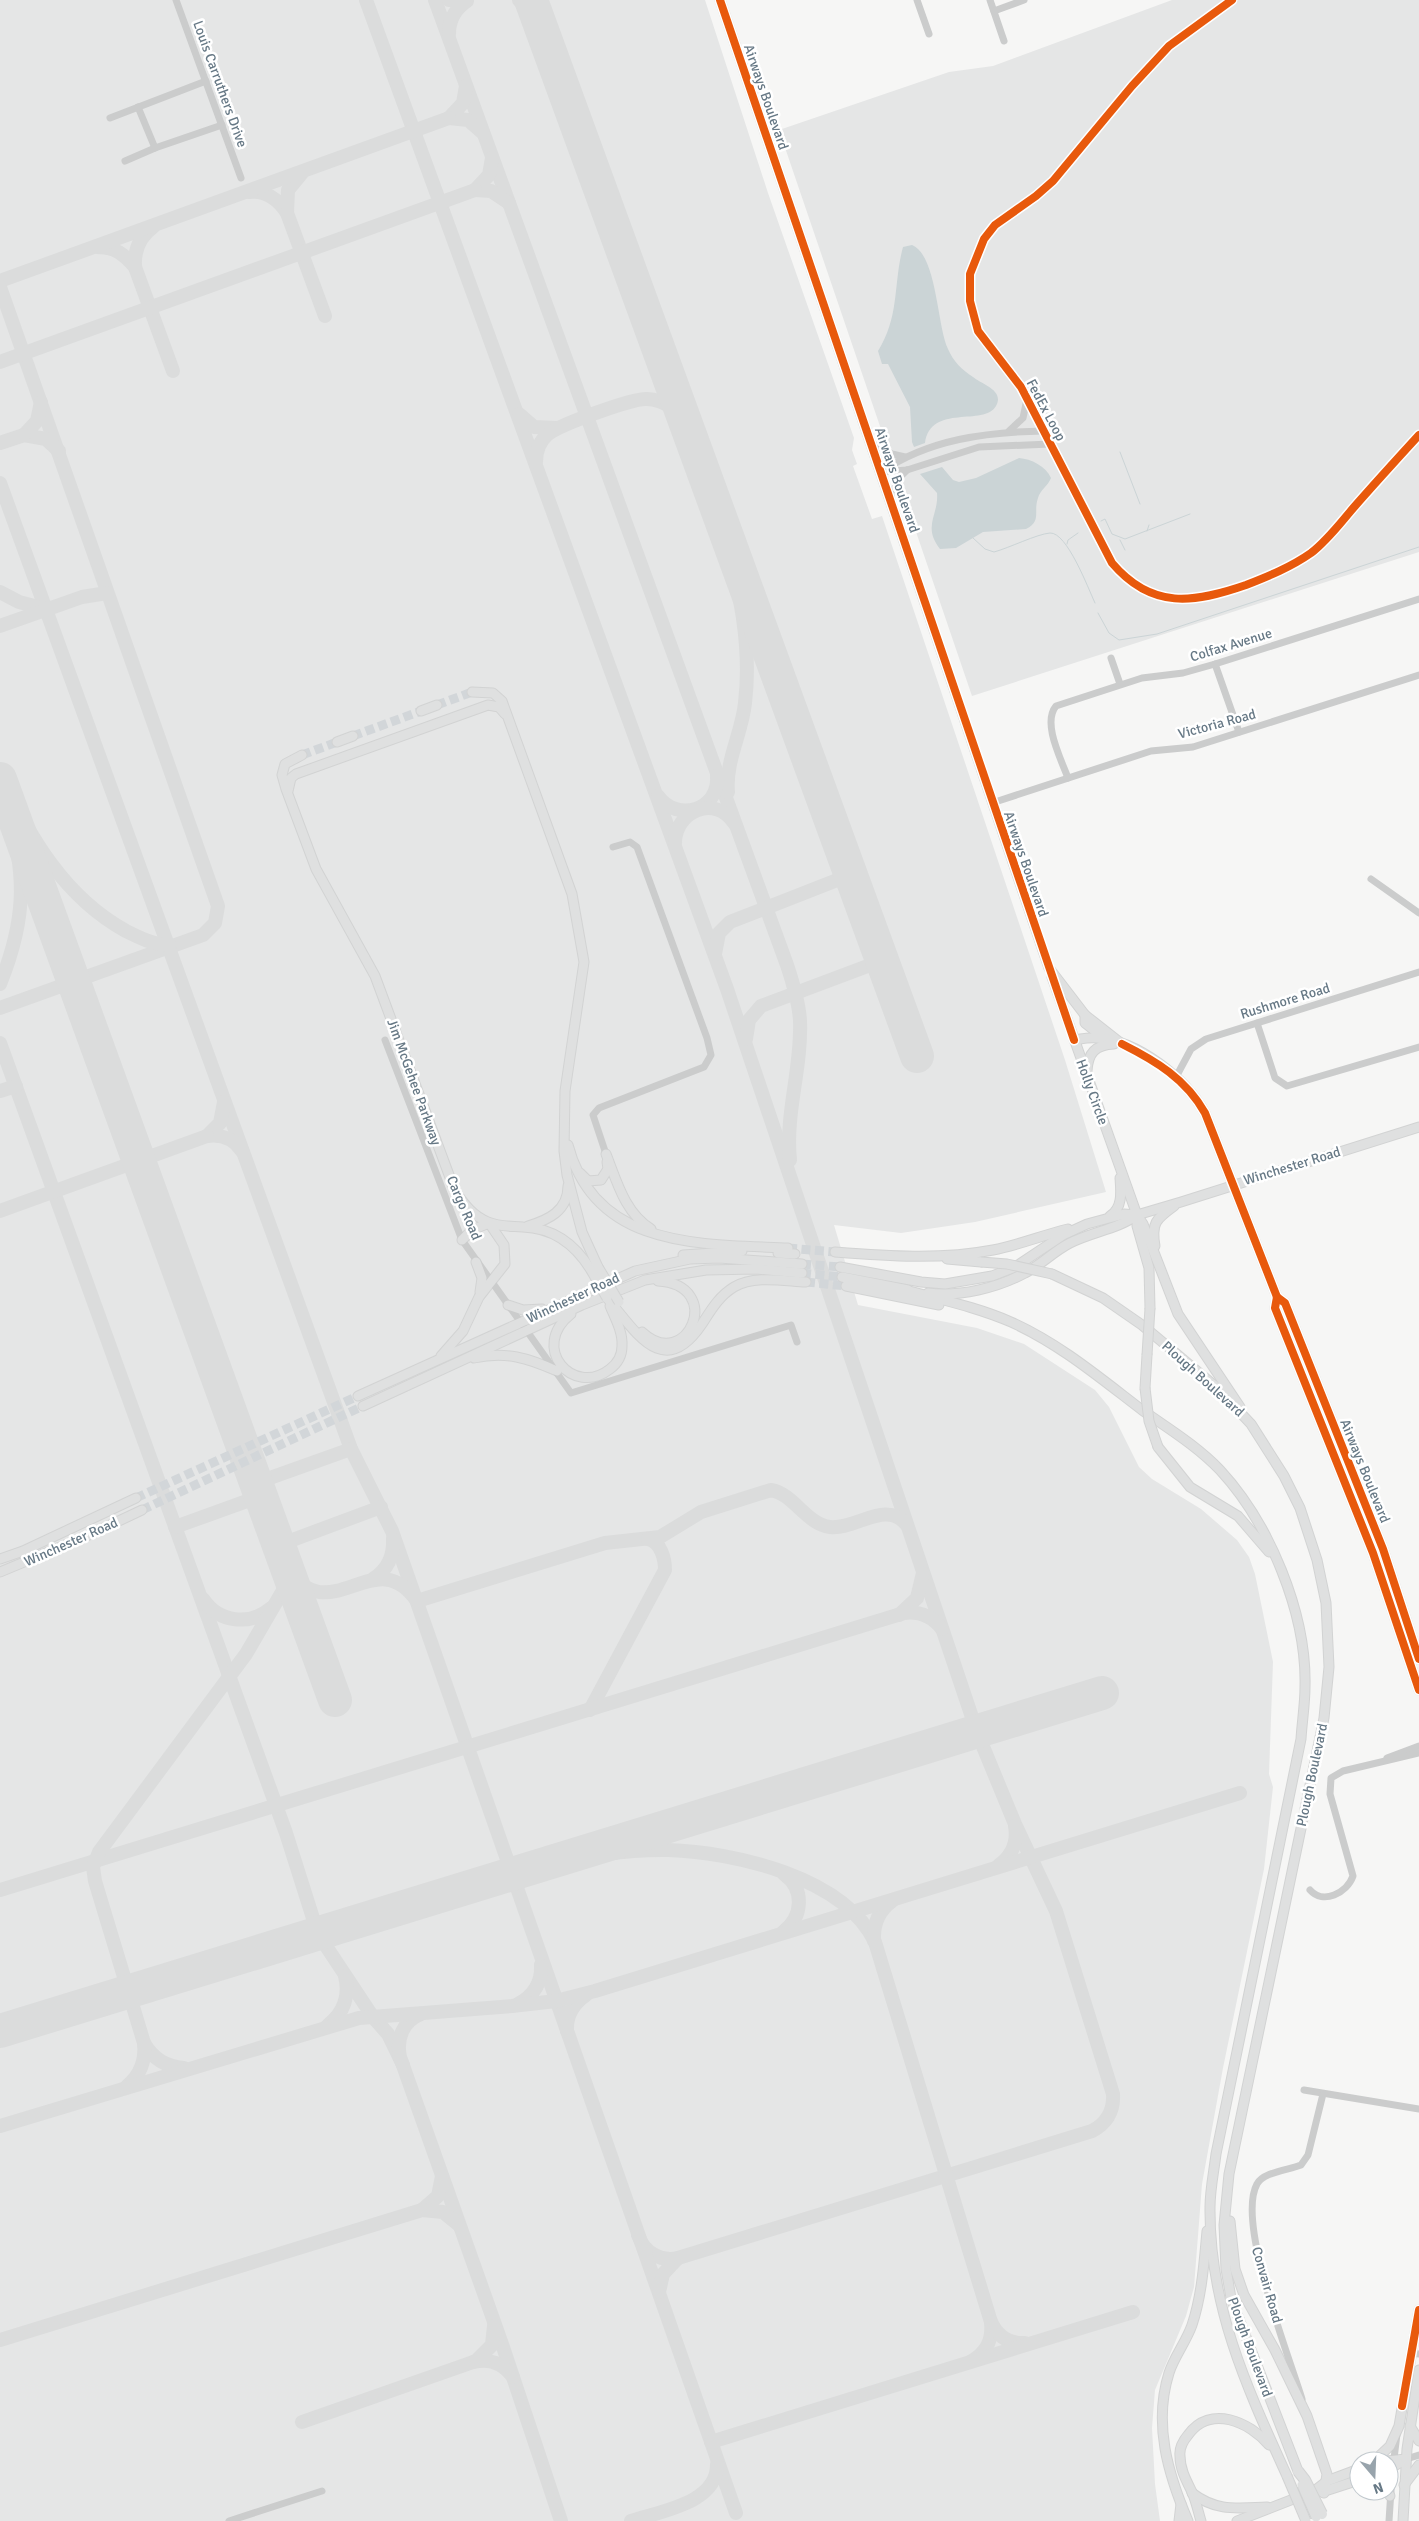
<svg xmlns="http://www.w3.org/2000/svg" width="1419" height="2521" viewBox="0 0 1419 2521" font-family="Signika,sans-serif">
<style>
.built{fill:#e5e6e6}
.water{fill:#cbd4d6}
.lines{fill:none;stroke-linecap:round;stroke-linejoin:round}
.stream{stroke:#cbd4d6;stroke-width:1}
.taxiway{stroke:#dbdcdc;stroke-width:14}
.runway{stroke:#dbdcdc;stroke-width:34}
.major-tunnel{stroke:#d2d6d9;stroke-width:9;stroke-dasharray:9 4.5;stroke-linecap:butt}
.major-casing{stroke:#d2d3d3;stroke-width:11}
.minor{stroke:#cbcccc;stroke-width:7}
.major{stroke:#dfe0e0;stroke-width:9}
.major-bridge-casing{stroke:#d2d3d3;stroke-width:11;stroke-linecap:butt}
.highway-bridge-casing{stroke:#d3d4d4;stroke-width:12;stroke-linecap:butt}
.major-bridge{stroke:#dfe0e0;stroke-width:9}
.highway-bridge{stroke:#dfe0e0;stroke-width:10}
.cycleway-casing{stroke:#fff;stroke-width:11}
.cycleway{stroke:#e8590c;stroke-width:8}
.labels{text-anchor:middle;dominant-baseline:central;stroke-width:5;stroke-linejoin:round;paint-order:stroke}
.street-label{font-size:14px;fill:#667885;stroke:#fff}
</style>
<rect width="100%" height="100%" fill="#f6f6f5"/>
<g class="built">
<path d="M 0,0 L 705,0 L 768,193 L 854,438 L 852,450 L 857,464 L 853,466 L 872,519 L 882,516 L 1065,1060 L 1106,1192 L 975,1222 L 901,1233 L 834,1225 L 858,1305 L 977,1328 L 1024,1344 L 1095,1390 L 1109,1407 L 1139,1467 L 1152,1479 L 1201,1509 L 1237,1540 L 1249,1557 L 1255,1574 L 1273,1662 L 1269,1774 L 1273,1787 L 1264,1869 L 1223,2068 L 1202,2184 L 1194,2287 L 1186,2316 L 1155,2390 L 1152,2428 L 1155,2484 L 1160,2521 L 0,2521 Z"/>
<path d="M 1172,0 L 1419,0 L 1419,552 L 972,696 L 779,130 L 949,72 L 993,66 Z"/>
</g>
<g class="water">
<path d="M 912,245 C 937,255 937,326 948,349 C 953,361 962,370 973,377 C 981,384 1005,390 996,406 C 984,427 931,403 925,443 L 914,447 L 912,442 L 910,407 L 888,364 L 882,364 L 878,351 C 900,316 893,284 903,247 Z"/>
<path d="M 1019,458 C 1031,459 1046,466 1051,478 C 1048,486 1040,490 1038,498 C 1033,512 1042,521 1026,529 L 983,532 L 956,548 L 940,549 C 922,526 939,515 937,493 L 920,474 L 942,467 L 953,480 L 959,482 L 976,478 Z"/>
</g>
<g class="lines">
<g class="stream">
<path d="M 1120,452 L 1140,504"/>
<path d="M 1101,521 L 1105,519 L 1112,534 L 1125,539 L 1190,514"/>
<path d="M 1147,531 L 1149,525"/>
<path d="M 973,538 L 985,549 L 994,552 C 1009,548 1037,534 1050,533 C 1067,532 1088,588 1095,603"/>
<path d="M 1120,540 L 1125,550"/>
<path d="M 1067,544 L 1068,540 L 1078,533"/>
<path d="M 1098,613 L 1109,633 L 1119,640 L 1157,634 L 1419,547"/>
</g>
<g class="taxiway">
<path d="M 366,0 L 727,989 L 977,1732 L 1015,1824 L 1056,1911 L 1113,2094 C 1114,2111 1107,2123 1092,2131 L 678,2258 C 660,2262 644,2252 638,2235"/>
<path d="M 435,0 L 787,965 C 793,983 799,1002 800,1021 C 802,1068 785,1113 790,1160"/>
<path d="M 449,0 L 467,1 C 455,9 449,19 449,34"/>
<path d="M 519,0 L 536,17 L 553,65"/>
<path d="M 466,86 L 463,103 L 449,118 L 468,120 L 483,133"/>
<path d="M 492,158 L 489,175 L 475,190 L 491,191 L 509,203"/>
<path d="M 249,192 C 265,190 278,199 287,213 L 288,190 L 302,173"/>
<path d="M 287,213 L 325,316"/>
<path d="M 97,247 C 115,247 124,254 135,267 C 134,250 139,237 153,227"/>
<path d="M 135,267 L 173,371"/>
<path d="M 0,281 L 449,118"/>
<path d="M 0,287 L 218,906 L 215,923 L 203,935 L 0,1008"/>
<path d="M 0,362 L 475,190"/>
<path d="M 41,402 L 37,421 L 24,435 L 46,439 L 59,451"/>
<path d="M 519,414 L 534,427 L 557,428"/>
<path d="M 0,443 L 24,435"/>
<path d="M 536,462 C 536,451 539,442 547,435 C 558,425 633,398 647,399 C 665,400 675,409 685,422"/>
<path d="M 0,483 L 351,1449 L 392,1531 L 736,2513"/>
<path d="M 726,536 C 739,591 752,645 745,703 C 742,733 725,762 728,792"/>
<path d="M 0,592 L 19,602 L 46,609"/>
<path d="M 0,626 L 82,597 L 107,593"/>
<path d="M 0,775 C 30,837 64,897 126,931 C 140,938 154,945 169,945"/>
<path d="M 658,796 C 677,823 720,810 717,776"/>
<path d="M 675,843 C 675,811 715,794 734,823"/>
<path d="M 715,954 L 719,933 L 730,922 L 850,875"/>
<path d="M 0,984 C 28,915 26,870 5,800"/>
<path d="M 746,1039 L 749,1020 L 761,1006 L 881,961"/>
<path d="M 0,1043 L 286,1833 L 318,1934 L 373,2017 L 388,2034 L 403,2065"/>
<path d="M 0,1091 L 16,1086"/>
<path d="M 224,1102 L 220,1123 L 207,1136 C 221,1134 234,1139 242,1151"/>
<path d="M 0,1211 L 207,1136"/>
<path d="M 256,1483 L 351,1449"/>
<path d="M 175,1527 L 261,1496"/>
<path d="M 279,1545 L 381,1507"/>
<path d="M 287,1567 C 329,1634 375,1540 417,1601 L 605,1543 L 660,1537 L 701,1512 L 771,1490 C 794,1494 806,1524 830,1527 C 856,1530 886,1499 907,1525"/>
<path d="M 373,1579 C 387,1570 394,1557 393,1539"/>
<path d="M 203,1599 C 219,1623 250,1626 271,1608"/>
<path d="M 899,1615 L 917,1598 L 923,1573"/>
<path d="M 590,1710 L 665,1570 C 665,1559 661,1542 648,1539"/>
<path d="M 543,1865 C 584,1857 626,1849 668,1850 C 734,1852 844,1877 875,1942 L 991,2322 C 993,2341 986,2353 970,2362"/>
<path d="M 998,1866 C 1012,1856 1018,1842 1015,1826"/>
<path d="M 0,1890 L 904,1613 C 920,1611 932,1616 942,1629"/>
<path d="M 783,1932 C 803,1917 805,1889 784,1874"/>
<path d="M 874,1941 C 873,1924 878,1911 892,1901"/>
<path d="M 518,2004 C 533,1996 542,1983 541,1965"/>
<path d="M 421,2014 C 403,2021 396,2039 400,2057 L 503,2347 L 561,2521"/>
<path d="M 328,2025 C 344,2013 350,1995 345,1976"/>
<path d="M 567,2031 C 566,2016 573,2004 586,1995"/>
<path d="M 184,2068 C 166,2067 153,2059 144,2043 L 95,1881 L 93,1867 L 99,1852 L 246,1654 L 285,1587 L 287,1567"/>
<path d="M 127,2086 C 140,2076 146,2060 144,2043"/>
<path d="M 0,2126 L 359,2018 L 512,2006 L 556,2001 L 595,1991 L 1240,1793"/>
<path d="M 422,2210 L 438,2196 L 442,2176"/>
<path d="M 659,2292 L 663,2274 L 678,2258"/>
<path d="M 991,2322 C 998,2337 1009,2344 1025,2343"/>
<path d="M 0,2340 L 422,2210 L 443,2212 L 459,2225"/>
<path d="M 473,2362 C 489,2358 503,2363 513,2377"/>
<path d="M 302,2422 L 476,2361 L 492,2345 L 494,2326"/>
<path d="M 711,2442 L 1133,2312"/>
<path d="M 631,2521 C 661,2511 718,2503 717,2464"/>
</g>
<g class="runway">
<path d="M 531,0 L 917,1056"/>
<path d="M 0,779 L 335,1700"/>
<path d="M 0,2031 L 1102,1693"/>
</g>
<g class="major-tunnel">
<path d="M 437,705 L 472,692"/>
<path d="M 353,736 L 421,711"/>
<path d="M 302,755 L 337,742"/>
<path d="M 788,1248 L 835,1252"/>
<path d="M 802,1264 L 840,1267"/>
<path d="M 802,1273 L 842,1277"/>
<path d="M 806,1282 L 846,1286"/>
<path d="M 136,1498 L 358,1396"/>
<path d="M 142,1510 L 363,1406"/>
</g>
<g class="major-casing">
<g id="major">
<path d="M 720,0 L 1049,968 L 1085,1015 L 1122,1044"/>
<path d="M 472,692 L 493,693 L 502,701 L 572,894 L 584,962 L 565,1091 L 564,1151 L 567,1175 L 582,1232 L 598,1267"/>
<path d="M 421,711 L 437,705"/>
<path d="M 337,742 L 353,736"/>
<path d="M 302,755 L 285,764 L 282,775 L 286,789 L 316,869 L 375,976 L 455,1191 C 464,1204 473,1216 488,1222 C 500,1227 511,1226 523,1227 C 554,1228 575,1244 591,1270"/>
<path d="M 288,791 L 291,778 L 296,774 L 488,705 L 499,707 L 505,714"/>
<path d="M 1052,977 L 1137,1215 L 1143,1224 L 1178,1314 L 1240,1407"/>
<path d="M 1085,1015 L 1085,1023 L 1104,1038"/>
<path d="M 1074,1040 C 1081,1039 1089,1037 1097,1038 C 1138,1040 1186,1079 1205,1113 L 1277,1297 L 1275,1308 L 1373,1553 L 1419,1690"/>
<path d="M 1087,1071 C 1088,1053 1095,1045 1114,1044"/>
<path d="M 568,1145 C 595,1249 701,1244 788,1248"/>
<path d="M 606,1154 C 617,1182 625,1213 651,1229"/>
<path d="M 580,1173 L 588,1181 L 601,1180 L 608,1169 L 607,1162"/>
<path d="M 1137,1215 L 1137,1226 L 1149,1268 L 1150,1308"/>
<path d="M 1110,1216 C 1123,1208 1121,1191 1120,1178"/>
<path d="M 528,1226 C 548,1220 568,1211 568,1186"/>
<path d="M 462,1240 L 472,1230 L 489,1223"/>
<path d="M 1155,1246 C 1151,1223 1156,1219 1174,1206"/>
<path d="M 835,1252 C 887,1256 941,1260 993,1250 C 1019,1245 1043,1235 1068,1229"/>
<path d="M 778,1253 L 795,1254"/>
<path d="M 683,1255 L 742,1251"/>
<path d="M 947,1259 L 981,1262"/>
<path d="M 476,1262 L 482,1278 L 480,1292"/>
<path d="M 840,1267 L 921,1282 L 945,1284 L 992,1276 L 1015,1267 L 1063,1235 L 1087,1224 L 1124,1214 L 1137,1215 L 1181,1202 L 1419,1127"/>
<path d="M 1052,1274 L 1103,1298 L 1142,1325 L 1216,1387 L 1251,1424 L 1284,1476 L 1300,1508 L 1317,1560 L 1326,1603 L 1329,1667 L 1324,1718 L 1229,2174 L 1224,2225 L 1226,2269 L 1231,2298 L 1298,2471"/>
<path d="M 842,1277 L 908,1290"/>
<path d="M 846,1286 L 939,1305"/>
<path d="M 902,1289 C 938,1299 977,1307 1011,1322 C 1060,1344 1100,1378 1142,1410 C 1169,1429 1197,1446 1220,1470 C 1269,1523 1307,1613 1305,1687 C 1305,1704 1302,1722 1301,1739 L 1216,2154 C 1214,2171 1210,2190 1210,2207 C 1209,2306 1247,2388 1287,2476"/>
<path d="M 928,1293 C 960,1297 997,1288 1025,1273 C 1041,1265 1054,1251 1070,1243 C 1091,1232 1118,1229 1137,1215"/>
<path d="M 1277,1297 L 1285,1303 L 1383,1549 L 1419,1659"/>
<path d="M 607,1298 C 635,1330 663,1382 702,1324 C 711,1310 719,1296 734,1287 C 754,1275 784,1281 806,1282"/>
<path d="M 508,1305 L 523,1310 L 542,1309"/>
<path d="M 571,1314 C 529,1347 573,1398 610,1369 C 618,1363 622,1355 622,1346 C 623,1332 615,1318 610,1306"/>
<path d="M 642,1332 C 687,1374 726,1285 658,1281"/>
<path d="M 441,1356 L 463,1331 L 479,1297 L 505,1264 L 504,1245 L 489,1223"/>
<path d="M 474,1358 C 506,1351 528,1358 557,1371"/>
<path d="M 1145,1388 L 1147,1355"/>
<path d="M 358,1396 L 635,1271 L 690,1259 L 719,1258 L 802,1264"/>
<path d="M 363,1406 L 582,1305 L 645,1280 L 706,1270 L 756,1269 L 802,1273"/>
<path d="M 1158,1447 L 1190,1487 L 1238,1516 L 1269,1552"/>
<path d="M 0,1559 L 23,1551 L 136,1498"/>
<path d="M 0,1572 L 89,1535 L 142,1510"/>
<path d="M 1230,2221 L 1235,2269 L 1244,2295 L 1275,2350 L 1307,2416 L 1327,2474 L 1324,2493"/>
<path d="M 1410,2426 L 1419,2441"/>
<path d="M 1374,2461 L 1390,2446 L 1399,2426 L 1419,2310"/>
<path d="M 1386,2461 L 1406,2459"/>
<path d="M 1389,2469 L 1406,2459"/>
<path d="M 1404,2485 L 1419,2465"/>
<path d="M 1388,2491 L 1390,2496"/>
<path d="M 1322,2492 L 1359,2480"/>
<path d="M 1192,2493 C 1217,2512 1237,2508 1267,2507"/>
<path d="M 1179,2521 L 1181,2504"/>
<path d="M 1188,2521 C 1168,2474 1153,2424 1169,2373 C 1174,2357 1186,2342 1192,2325 C 1202,2295 1204,2263 1207,2231"/>
<path d="M 1201,2521 C 1198,2511 1196,2501 1192,2492 C 1186,2480 1180,2469 1180,2456 C 1179,2448 1183,2441 1188,2435 C 1210,2404 1250,2422 1269,2445"/>
<path d="M 1237,2521 L 1314,2491 L 1327,2481 L 1359,2469"/>
<path d="M 1403,2521 L 1407,2449 L 1419,2370"/>
</g>
</g>
<g class="minor">
<path d="M 176,0 L 241,178"/>
<path d="M 917,0 L 929,34"/>
<path d="M 990,0 L 1004,41"/>
<path d="M 1232,0 L 1169,46 L 1132,86 L 1053,181 L 1036,196 L 995,225 L 984,239 L 970,274 L 970,301 L 978,331 L 1021,387 L 1112,563 C 1152,610 1194,603 1246,585 C 1269,576 1291,567 1311,553 C 1328,540 1341,522 1355,506 C 1376,482 1397,459 1419,435"/>
<path d="M 994,11 L 1024,0"/>
<path d="M 138,107 L 155,148"/>
<path d="M 110,118 L 206,81"/>
<path d="M 125,161 L 155,148 L 222,125"/>
<path d="M 1009,431 L 1023,418 L 1027,399"/>
<path d="M 871,442 L 892,454 L 905,457"/>
<path d="M 881,472 L 907,470 L 979,447 L 1050,444"/>
<path d="M 881,472 C 929,439 987,432 1043,431"/>
<path d="M 890,499 L 899,478 L 907,470"/>
<path d="M 1111,658 L 1120,684"/>
<path d="M 1215,664 L 1239,732"/>
<path d="M 1068,778 C 1061,759 1042,723 1056,706 L 1142,678 L 1183,673 L 1215,664 L 1419,599"/>
<path d="M 992,803 L 1151,751 L 1193,747 L 1419,675"/>
<path d="M 1371,879 L 1419,913"/>
<path d="M 1257,1023 L 1275,1078 L 1287,1086 L 1419,1047"/>
<path d="M 385,1040 L 462,1240 L 571,1393 L 791,1325 L 797,1342"/>
<path d="M 1176,1077 L 1191,1049 L 1206,1039 L 1419,972"/>
<path d="M 606,1154 L 593,1115 L 599,1108 L 704,1067 L 711,1055 L 707,1038 L 637,847 L 630,842 L 613,847"/>
<path d="M 1387,1758 L 1419,1746"/>
<path d="M 1310,1890 C 1323,1905 1347,1893 1353,1876 L 1330,1794 L 1331,1778 L 1343,1771 L 1419,1753"/>
<path d="M 1304,2090 L 1419,2109"/>
<path d="M 1411,2353 L 1419,2354"/>
<path d="M 1302,2399 C 1289,2356 1236,2222 1257,2184 C 1263,2172 1289,2170 1301,2165 L 1308,2155 L 1323,2094"/>
<path d="M 1406,2459 L 1419,2455"/>
<path d="M 229,2521 L 322,2491"/>
<path d="M 1389,2521 L 1392,2475 L 1397,2434"/>
</g>
<use href="#major" class="major"/>
<g class="major-bridge-casing">
<g id="major-bridge">
<path d="M 981,1262 L 1007,1264 L 1052,1274"/>
<path d="M 598,1267 L 619,1302"/>
<path d="M 591,1270 L 607,1298"/>
<path d="M 1147,1355 L 1150,1308"/>
<path d="M 1145,1388 L 1149,1421 L 1158,1447"/>
<path d="M 1287,2476 L 1306,2521"/>
<path d="M 1302,2485 L 1316,2517"/>
</g>
</g>
<g class="highway-bridge-casing">
<path id="highway-bridge" d="M 1298,2471 L 1305,2480 L 1322,2514"/>
</g>
<use href="#major-bridge" class="major-bridge"/>
<use href="#highway-bridge" class="highway-bridge"/>
<g class="cycleway-casing">
<g id="cycleway">
<path d="M 720,0 L 1074,1040"/>
<path d="M 1232,0 L 1169,46 L 1132,86 L 1053,181 L 1036,196 L 995,225 L 984,239 L 970,274 L 970,301 L 978,331 L 1021,387 L 1112,563 C 1152,610 1194,603 1246,585 C 1269,576 1291,567 1311,553 C 1328,540 1341,522 1355,506 C 1376,482 1397,459 1419,435"/>
<path d="M 1122,1044 C 1156,1061 1186,1079 1205,1113 L 1277,1297 L 1275,1308 L 1373,1553 L 1419,1690"/>
<path d="M 1277,1297 L 1285,1303 L 1383,1549 L 1419,1659"/>
<path d="M 1402,2406 L 1419,2310"/>
</g>
</g>
<use href="#cycleway" class="cycleway"/>
</g>
<g class="labels">
<g class="street-label">
<text transform="translate(220 84) rotate(70)">Louis Carruthers Drive</text>
<text transform="translate(766 97) rotate(71)">Airways Boulevard</text>
<text transform="translate(1046 410) rotate(62)">FedEx Loop</text>
<text transform="translate(897 480) rotate(71)">Airways Boulevard</text>
<text transform="translate(1231 645) rotate(-17)">Colfax Avenue</text>
<text transform="translate(1217 724) rotate(-15)">Victoria Road</text>
<text transform="translate(1026 864) rotate(71)">Airways Boulevard</text>
<text transform="translate(1285 1001) rotate(-17)">Rushmore Road</text>
<text transform="translate(414 1082) rotate(70)">Jim McGehee Parkway</text>
<text transform="translate(1092 1092) rotate(70)">Holly Circle</text>
<text transform="translate(1292 1166) rotate(-17)">Winchester Road</text>
<text transform="translate(464 1208) rotate(67)">Cargo Road</text>
<text transform="translate(573 1298) rotate(-25)">Winchester Road</text>
<text transform="translate(1203 1379) rotate(42)">Plough Boulevard</text>
<text transform="translate(1365 1471) rotate(68)">Airways Boulevard</text>
<text transform="translate(71 1542) rotate(-24)">Winchester Road</text>
<text transform="translate(1312 1775) rotate(-78)">Plough Boulevard</text>
<text transform="translate(1267 2285) rotate(74)">Convair Road</text>
<text transform="translate(1250 2347) rotate(70)">Plough Boulevard</text>
</g>
</g>
<g transform="translate(1374 2476) rotate(161)"><circle r="24" fill="#ffffff" stroke="#c2c9ce"/>
<path d="M0-4L9 19L0 12L-9 19Z" fill="#98a4ac"/>
<text y="-8" font-size="14" font-weight="bold" text-anchor="middle" fill="#667885">N</text>
</g>
</svg>
